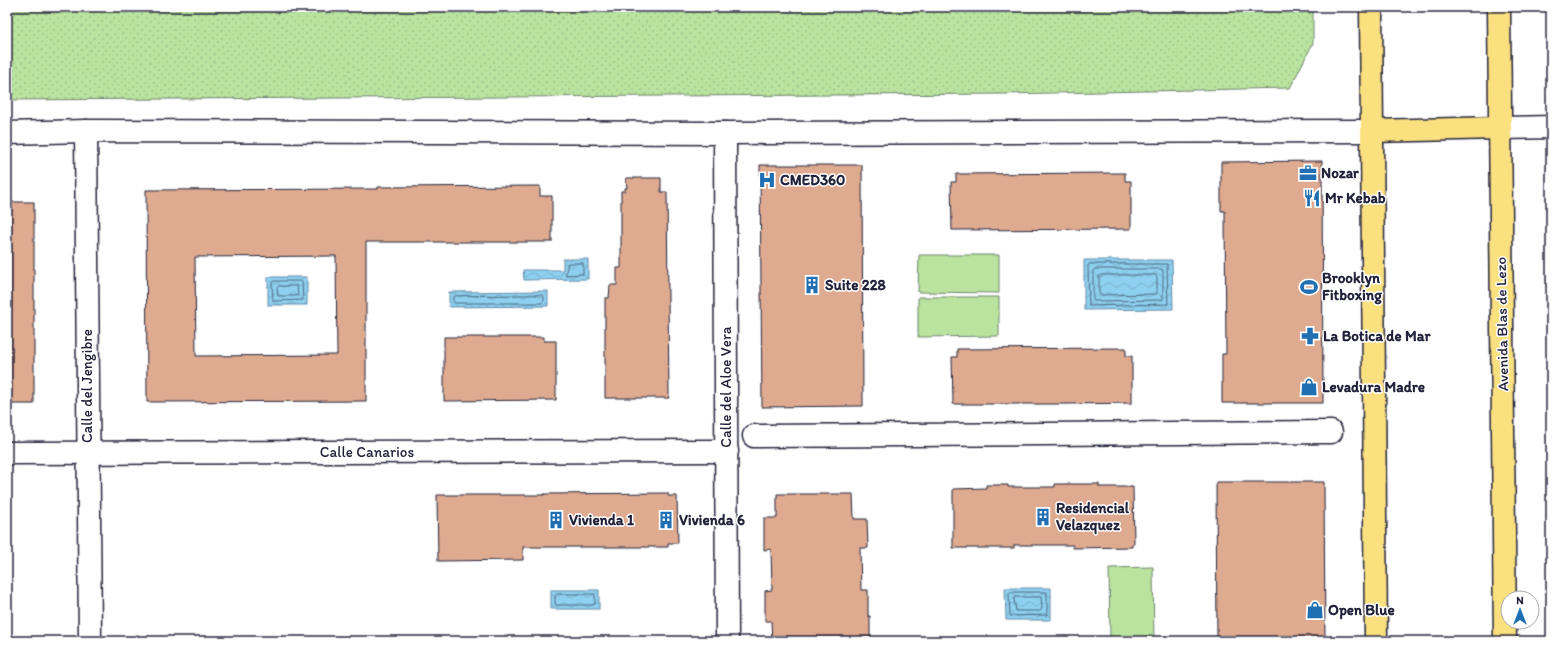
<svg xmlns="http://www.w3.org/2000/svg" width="1558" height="648" viewBox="0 0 1558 648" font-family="Itim,sans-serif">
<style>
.grass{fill:url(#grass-dots);stroke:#6e826d}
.garden{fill:#b9e39f;stroke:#6e826d}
.water{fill:url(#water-waves);stroke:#638aa7}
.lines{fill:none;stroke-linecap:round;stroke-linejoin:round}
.shore{stroke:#4d6883;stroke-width:1}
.building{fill:#deab90;stroke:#22223b;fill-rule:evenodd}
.minor-casing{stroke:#22223b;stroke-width:25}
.major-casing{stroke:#22223b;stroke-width:25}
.minor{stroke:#fff;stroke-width:22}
.major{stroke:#fbe080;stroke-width:22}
.labels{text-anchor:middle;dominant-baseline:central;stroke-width:3;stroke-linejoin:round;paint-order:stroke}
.poi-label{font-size:15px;font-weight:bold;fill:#22223b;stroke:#fff;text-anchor:start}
.street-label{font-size:15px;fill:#22223b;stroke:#fff}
</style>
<defs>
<pattern id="grass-dots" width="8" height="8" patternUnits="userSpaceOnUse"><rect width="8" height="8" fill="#b9e39f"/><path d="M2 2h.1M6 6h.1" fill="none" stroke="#9fc28a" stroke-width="1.8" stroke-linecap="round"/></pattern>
<pattern id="water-waves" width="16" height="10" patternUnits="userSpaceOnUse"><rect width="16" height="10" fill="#8ed0ef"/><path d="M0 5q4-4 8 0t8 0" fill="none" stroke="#7ab2ce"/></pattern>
</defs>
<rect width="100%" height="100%" fill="#fff"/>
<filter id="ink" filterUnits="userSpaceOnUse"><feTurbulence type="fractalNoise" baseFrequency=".025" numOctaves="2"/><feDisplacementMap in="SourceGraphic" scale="8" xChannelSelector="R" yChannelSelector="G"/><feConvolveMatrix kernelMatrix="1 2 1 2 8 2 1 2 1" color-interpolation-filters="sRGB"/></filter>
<g filter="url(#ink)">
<path class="grass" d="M 7,7 L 1313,7 L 1313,43 L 1290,88 L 1005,94 L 7,100 Z"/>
<g class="garden">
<path d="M 919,255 L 999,255 L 999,293 L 918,292 Z"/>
<path d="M 918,297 L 999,297 L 999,336 L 918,337 Z"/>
<path d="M 1153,567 L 1154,641 L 1110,641 L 1109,568 Z"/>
</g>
<g class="water">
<path d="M 563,259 L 588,259 L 588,279 L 524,280 L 523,270 L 563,270 Z"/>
<path d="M 1084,260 L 1172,260 L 1173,309 L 1084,310 Z"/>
<rect x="268" y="277" width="39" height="28"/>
<path d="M 548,291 L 548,306 L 449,307 L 449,292 Z"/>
<path d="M 1005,588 L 1051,588 L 1051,620 L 1006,620 Z"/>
<rect x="551" y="590" width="48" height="19"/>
</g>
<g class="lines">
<g class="shore">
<path d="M 568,263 L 583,263 L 583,274 L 566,275 Z"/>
<path d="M 1090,264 L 1167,264 L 1168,304 L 1089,306 L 1088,266 Z"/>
<path d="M 1095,269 L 1162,269 L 1163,271 L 1163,299 L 1162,300 L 1094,301 L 1093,299 L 1093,271 Z"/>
<path d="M 1101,275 L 1156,275 L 1157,277 L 1157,293 L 1156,294 L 1100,295 L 1099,293 L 1099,277 Z"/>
<path d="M 274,281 L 302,281 L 303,300 L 273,301 L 272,283 Z"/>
<path d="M 279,286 L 297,286 L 298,295 L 296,296 L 278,296 L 277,288 Z"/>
<path d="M 542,295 L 544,297 L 544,301 L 542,303 L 455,303 L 453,301 L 453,297 L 455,296 Z"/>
<path d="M 1011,592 L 1047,592 L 1047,615 L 1010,616 L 1009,594 Z"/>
<path d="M 557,594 L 593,594 L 595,595 L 595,604 L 593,605 L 556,605 L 555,604 L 555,596 Z"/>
<path d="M 1016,597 L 1041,597 L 1042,609 L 1040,611 L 1016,611 L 1014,599 Z"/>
</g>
</g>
<g class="building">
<path d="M 1322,161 L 1323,403 L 1222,403 L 1222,354 L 1226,354 L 1225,211 L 1221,211 L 1221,162 Z"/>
<path d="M 760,165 L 862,165 L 863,406 L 762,407 Z"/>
<path d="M 1125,173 L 1125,181 L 1131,181 L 1131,229 L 952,230 L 951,182 L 956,182 L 956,174 Z"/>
<path d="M 626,178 L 661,178 L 661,192 L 667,192 L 669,398 L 605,398 L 605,298 L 609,298 L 610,285 L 617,285 L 617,268 L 621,268 L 621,191 L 625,191 L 625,188 L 627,188 Z"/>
<path d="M 540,186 L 540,196 L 552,196 L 552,242 L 366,242 L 366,401 L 147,402 L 146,190 L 378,189 L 378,187 ZM 336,256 L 337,355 L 196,356 L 195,257 Z"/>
<rect x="7" y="202" width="27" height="202"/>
<path d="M 444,337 L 544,337 L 544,341 L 556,341 L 556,400 L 444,401 Z"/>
<path d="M 1126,348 L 1126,356 L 1132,356 L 1132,403 L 1069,404 L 953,404 L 952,357 L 957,357 L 957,349 Z"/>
<path d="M 1216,482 L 1324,482 L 1325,641 L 1217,641 Z"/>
<path d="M 1055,484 L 1099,484 L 1099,487 L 1133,487 L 1134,544 L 1132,544 L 1132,547 L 1073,548 L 1073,545 L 1014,545 L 1014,548 L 953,548 L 953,489 L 986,488 L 986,485 L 1008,485 L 1008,487 L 1055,487 Z"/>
<path d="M 668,493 L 668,496 L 677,496 L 678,543 L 668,543 L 668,547 L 523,547 L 523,560 L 438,561 L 437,495 L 544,495 L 544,494 Z"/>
<path d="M 777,494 L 853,494 L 854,519 L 867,519 L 868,548 L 860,548 L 861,590 L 868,590 L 868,616 L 870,616 L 870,641 L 772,641 L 771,621 L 765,621 L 765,591 L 772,590 L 771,549 L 764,550 L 764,518 L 777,518 Z"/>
</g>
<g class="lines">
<g class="minor-casing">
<g id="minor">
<path d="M 1500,128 L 1551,127"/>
<path d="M 86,131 L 90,641"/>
<path d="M 7,133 L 86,131 L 725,133 L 1372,131"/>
<path d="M 725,133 L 727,641"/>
<path d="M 754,436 L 1331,432"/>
<path d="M 7,453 L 727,451"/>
</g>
</g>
<g class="major-casing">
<g id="major">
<path d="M 1371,7 L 1376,641"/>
<path d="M 1499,7 L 1505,641"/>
<path d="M 1372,131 L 1500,128"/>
</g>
</g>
<use href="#minor" class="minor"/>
<use href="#major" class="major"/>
</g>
</g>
<defs>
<g id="office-bare" transform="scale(1.38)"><path d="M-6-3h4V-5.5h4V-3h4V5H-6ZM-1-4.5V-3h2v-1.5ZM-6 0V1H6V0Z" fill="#1f6fb2" stroke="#fff" stroke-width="2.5" paint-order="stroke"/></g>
<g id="hospital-bare" transform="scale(1.38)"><path d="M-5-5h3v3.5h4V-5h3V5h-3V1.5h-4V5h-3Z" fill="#1f6fb2" stroke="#fff" stroke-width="2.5" paint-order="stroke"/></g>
<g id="restaurant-bare" transform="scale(1.38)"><path d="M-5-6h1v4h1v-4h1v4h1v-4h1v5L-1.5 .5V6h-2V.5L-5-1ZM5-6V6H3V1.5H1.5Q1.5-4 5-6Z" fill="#1f6fb2" stroke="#fff" stroke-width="2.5" paint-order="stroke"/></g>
<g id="building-bare" transform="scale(1.38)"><path d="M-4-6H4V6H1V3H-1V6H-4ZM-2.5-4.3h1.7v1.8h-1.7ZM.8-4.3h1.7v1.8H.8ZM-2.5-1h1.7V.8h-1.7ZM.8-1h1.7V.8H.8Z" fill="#1f6fb2" stroke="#fff" stroke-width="2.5" paint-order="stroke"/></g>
<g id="stadium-bare" transform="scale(1.38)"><path d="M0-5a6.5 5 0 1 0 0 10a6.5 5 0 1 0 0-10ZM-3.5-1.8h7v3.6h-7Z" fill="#1f6fb2" stroke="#fff" stroke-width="2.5" paint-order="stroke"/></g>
<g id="pharmacy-bare" transform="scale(1.38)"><path d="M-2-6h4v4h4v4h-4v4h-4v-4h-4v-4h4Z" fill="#1f6fb2" stroke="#fff" stroke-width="2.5" paint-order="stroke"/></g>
<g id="shop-bare" transform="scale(1.38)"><path d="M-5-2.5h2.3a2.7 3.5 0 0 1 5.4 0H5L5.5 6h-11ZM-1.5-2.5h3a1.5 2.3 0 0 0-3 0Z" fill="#1f6fb2" stroke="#fff" stroke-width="2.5" paint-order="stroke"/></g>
</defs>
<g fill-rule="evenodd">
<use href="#office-bare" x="1308" y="173"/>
<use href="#hospital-bare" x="767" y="180"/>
<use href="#restaurant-bare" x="1312" y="198"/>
<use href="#building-bare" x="812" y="285"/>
<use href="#stadium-bare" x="1309" y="287"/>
<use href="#pharmacy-bare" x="1310" y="336"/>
<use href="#shop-bare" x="1309" y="387"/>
<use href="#building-bare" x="1043" y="517"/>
<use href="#building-bare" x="556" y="520"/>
<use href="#building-bare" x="666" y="520"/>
<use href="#shop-bare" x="1315" y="610"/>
</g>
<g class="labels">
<g class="poi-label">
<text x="1321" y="173">Nozar</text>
<text x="780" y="180">CMED360</text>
<text x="1325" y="198">Mr Kebab</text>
<text x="1322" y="278">Brooklyn<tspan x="1322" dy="17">Fitboxing</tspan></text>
<text x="825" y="285">Suite 228</text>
<text x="1323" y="336">La Botica de Mar</text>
<text x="1322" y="387">Levadura Madre</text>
<text x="1056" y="508">Residencial<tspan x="1056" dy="17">Velazquez</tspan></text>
<text x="569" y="520">Vivienda 1</text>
<text x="679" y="520">Vivienda 6</text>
<text x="1328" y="610">Open Blue</text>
</g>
<g class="street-label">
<text transform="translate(1502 324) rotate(-91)">Avenida Blas de Lezo</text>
<text transform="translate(87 386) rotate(-90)">Calle del Jengibre</text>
<text transform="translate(726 387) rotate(-90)">Calle del Aloe Vera</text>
<text x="367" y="452">Calle Canarios</text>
</g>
</g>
<rect width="1558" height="648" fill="none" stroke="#fff" stroke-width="24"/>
<rect x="12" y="12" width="1534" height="624" fill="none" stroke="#22223b" stroke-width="1.5" filter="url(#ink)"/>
<g transform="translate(1520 610)"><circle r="19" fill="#ffffff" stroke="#a7a7b1"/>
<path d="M0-3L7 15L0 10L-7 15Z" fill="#1f6fb2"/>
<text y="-6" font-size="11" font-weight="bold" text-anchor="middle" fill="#22223b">N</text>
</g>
</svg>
